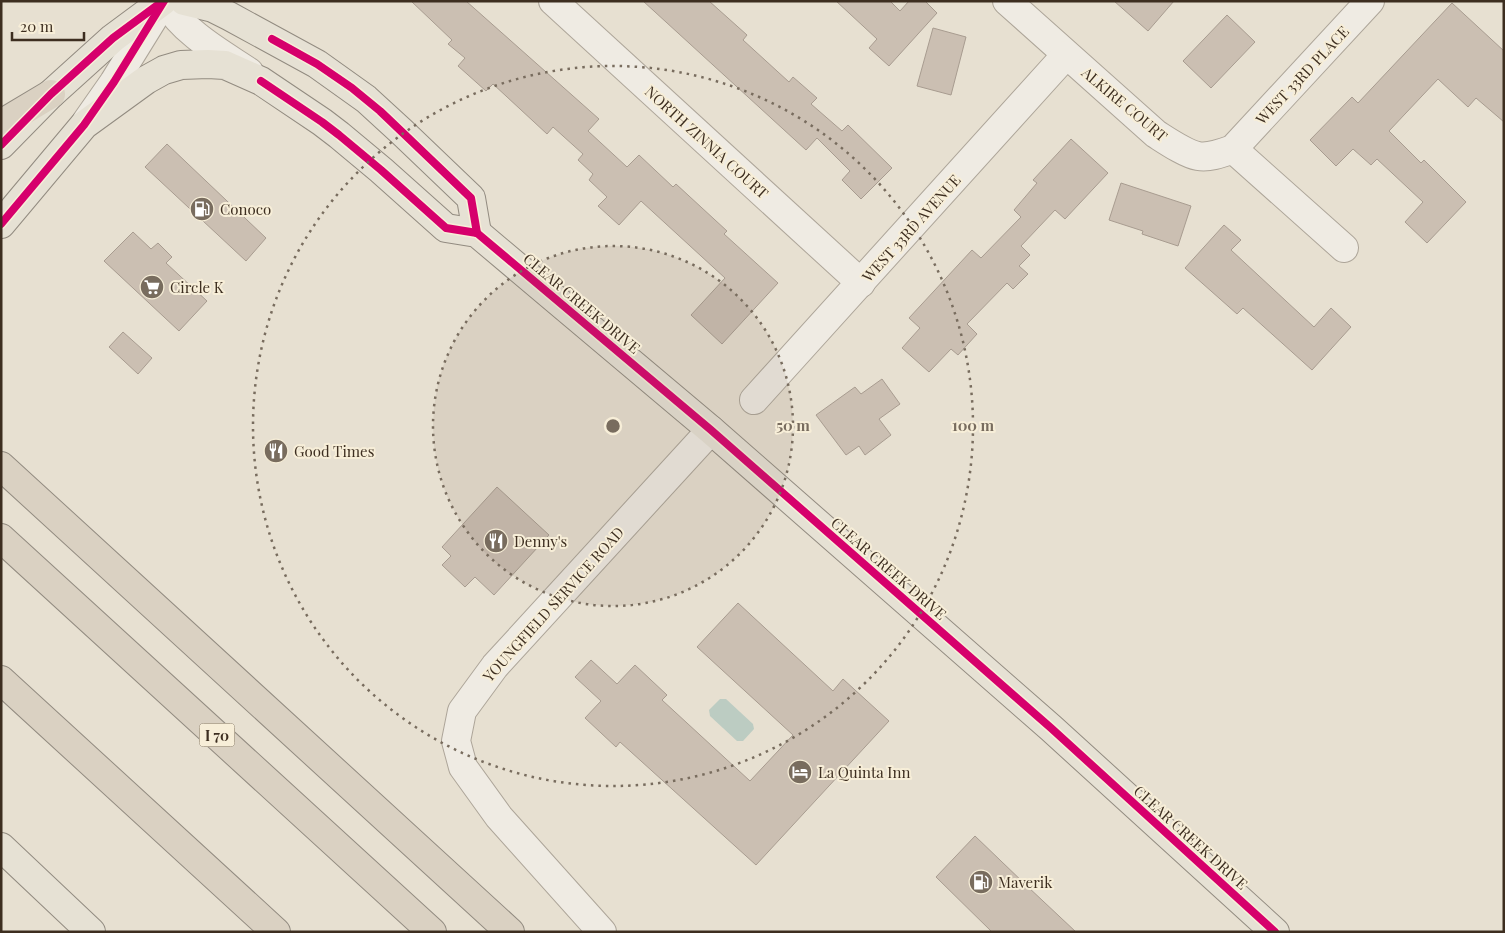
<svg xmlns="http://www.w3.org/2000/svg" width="1505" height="933" viewBox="0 0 1505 933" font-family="'Playfair Display',serif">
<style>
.water{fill:#bcccc2}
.building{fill:#cbbfb2;stroke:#a89c90}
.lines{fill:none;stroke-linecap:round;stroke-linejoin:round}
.minor-casing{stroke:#ada599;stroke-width:30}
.major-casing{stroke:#928b80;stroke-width:30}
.highway-casing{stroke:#928b80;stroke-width:30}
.minor{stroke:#efebe3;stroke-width:28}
.major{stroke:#e6e1d4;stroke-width:28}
.highway{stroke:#dad1c2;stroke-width:28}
.cycleway-casing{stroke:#f7eed8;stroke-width:11}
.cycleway{stroke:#d6006c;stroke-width:8}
.ring{fill:none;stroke:#786c5e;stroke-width:2.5;stroke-dasharray:2.5 5}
.labels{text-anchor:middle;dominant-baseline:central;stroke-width:4;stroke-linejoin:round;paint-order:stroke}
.shield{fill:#f7eed8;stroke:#756857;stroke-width:1}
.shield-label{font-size:14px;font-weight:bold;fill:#3d2e20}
.street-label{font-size:15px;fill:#3d2e20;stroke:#f7eed8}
.poi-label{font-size:15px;fill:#3d2e20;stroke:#f7eed8;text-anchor:start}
.centre{fill:#786c5e;stroke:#f7eed8;stroke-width:2.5}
.ring-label{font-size:15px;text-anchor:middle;font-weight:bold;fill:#786c5e;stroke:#f7eed8;stroke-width:4;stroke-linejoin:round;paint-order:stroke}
</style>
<rect width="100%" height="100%" fill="#e7e0d1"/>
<path class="water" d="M 720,699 L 726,699 L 753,724 L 754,729 L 743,741 L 737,741 L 710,716 L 709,710 Z"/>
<g class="building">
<path d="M 411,1 L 466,1 L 599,119 L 588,131 L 627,167 L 639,155 L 673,187 L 676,184 L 727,231 L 724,234 L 778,283 L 722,344 L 691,315 L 725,278 L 641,201 L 619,225 L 598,206 L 607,197 L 589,180 L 593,174 L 578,160 L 583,154 L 553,127 L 547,134 L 493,84 L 486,91 L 458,66 L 465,58 L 448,44 L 452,40 Z"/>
<path d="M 643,1 L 709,1 L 747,35 L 743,40 L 789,82 L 793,77 L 817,98 L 811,104 L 842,131 L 848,125 L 892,168 L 861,199 L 842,180 L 850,171 L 817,138 L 806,150 Z"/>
<path d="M 836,1 L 890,1 L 900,11 L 909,1 L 925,1 L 937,13 L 889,66 L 869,48 L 877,39 Z"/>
<path d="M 1114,1 L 1174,1 L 1148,31 Z"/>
<path d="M 1452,3 L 1504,51 L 1504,122 L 1476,98 L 1468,107 L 1438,79 L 1389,131 L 1421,163 L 1424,160 L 1466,202 L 1427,243 L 1405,222 L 1423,202 L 1377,159 L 1371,165 L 1353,149 L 1336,166 L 1310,140 L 1352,97 L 1358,103 Z"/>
<path d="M 1227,15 L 1255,42 L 1211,88 L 1183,61 Z"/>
<path d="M 933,28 L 966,37 L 951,95 L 917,86 Z"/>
<path d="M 1071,139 L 1108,173 L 1065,219 L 1055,210 L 1021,246 L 1030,255 L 1019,266 L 1028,274 L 1013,289 L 1007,283 L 967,324 L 977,334 L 958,355 L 951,349 L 929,372 L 902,348 L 920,328 L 909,318 L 972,250 L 981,258 L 1021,217 L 1014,210 L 1037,183 L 1033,180 Z"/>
<path d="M 167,144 L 266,238 L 246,261 L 145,167 Z"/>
<path d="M 1121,183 L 1191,206 L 1178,246 L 1142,234 L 1143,231 L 1109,220 Z"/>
<path d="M 1224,225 L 1241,240 L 1231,250 L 1314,327 L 1331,308 L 1351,327 L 1312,370 L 1243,308 L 1237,314 L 1185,268 Z"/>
<path d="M 133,232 L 151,249 L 158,243 L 172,257 L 166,263 L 207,301 L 179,331 L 104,261 Z"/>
<path d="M 123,332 L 152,358 L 138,374 L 109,347 Z"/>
<path d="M 882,379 L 900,404 L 879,419 L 891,435 L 865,455 L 859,446 L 846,455 L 816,415 L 855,387 L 861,394 Z"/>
<path d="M 497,487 L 549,535 L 494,595 L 475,577 L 465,587 L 442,565 L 451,556 L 442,547 Z"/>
<path d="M 738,603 L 833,691 L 843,679 L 889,721 L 756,865 L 620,742 L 616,747 L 585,718 L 601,701 L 575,677 L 591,660 L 617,684 L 635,665 L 667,695 L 662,700 L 750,781 L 793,735 L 697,647 Z"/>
<path d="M 975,836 L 1027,886 L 1076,932 L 992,932 L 936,877 Z"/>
</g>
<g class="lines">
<g class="minor-casing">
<g id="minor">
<path d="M 165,1 C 184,33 219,52 249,72"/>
<path d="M 553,1 L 861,283"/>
<path d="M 1007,1 L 1156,134 C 1167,141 1186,154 1198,156 C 1210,158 1222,153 1233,149 L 1370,1"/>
<path d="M 86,122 L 114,82 L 164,1"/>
<path d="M 1233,149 L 1344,248"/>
<path d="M 754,400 L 1066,55"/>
<path d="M 602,932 L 499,817 L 463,767 L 456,741 L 462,711 L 495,666 L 711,430"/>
</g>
</g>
<g class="major-casing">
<g id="major">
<path d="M 184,1 L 213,8 L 229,16 L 317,64 L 366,99 L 402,132 L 471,198 L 477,233"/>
<path d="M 1,145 L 51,94 L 113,38 L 163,1"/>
<path d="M 1,224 L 84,125 L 146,80 L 164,70 L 181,65 L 208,64 L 225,65 L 261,81 L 322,122 L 339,135 L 381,170 L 446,228 L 477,233 L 711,430 L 1051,728 L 1275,932"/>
<path d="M 1,847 L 91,932"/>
</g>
</g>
<g class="highway-casing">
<g id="highway">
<path d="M 1,124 L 51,94"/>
<path d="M 1,466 L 510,932"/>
<path d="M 1,538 L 432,932"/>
<path d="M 1,680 L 276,932"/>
</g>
</g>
<use href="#minor" class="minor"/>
<use href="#major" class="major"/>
<use href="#highway" class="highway"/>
<g class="cycleway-casing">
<g id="cycleway">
<path d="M 272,39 L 317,64 L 352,88 L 380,111 L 402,132 L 471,198 L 477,233"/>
<path d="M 261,81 L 322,122 L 339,135 L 381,170 L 446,228 L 477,233 L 711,430 L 1051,728 L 1275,932"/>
<path d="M 1,145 L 51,94 L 113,38 L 159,4"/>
<path d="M 1,224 L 84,125 L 114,82 L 164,1"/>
</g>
</g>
<use href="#cycleway" class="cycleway"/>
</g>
<circle cx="613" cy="426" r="180" fill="#786c5e" fill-opacity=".12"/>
<g class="ring">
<circle cx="613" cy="426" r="180"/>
<circle cx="613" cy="426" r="360"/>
</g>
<defs>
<g id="fuel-disc" transform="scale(1.25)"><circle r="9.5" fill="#786c5e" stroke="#f7eed8"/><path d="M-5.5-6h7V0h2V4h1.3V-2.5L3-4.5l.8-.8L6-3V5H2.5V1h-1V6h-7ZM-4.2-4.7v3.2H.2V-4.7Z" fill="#fff"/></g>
<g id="supermarket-disc" transform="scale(1.25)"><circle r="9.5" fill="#786c5e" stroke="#f7eed8"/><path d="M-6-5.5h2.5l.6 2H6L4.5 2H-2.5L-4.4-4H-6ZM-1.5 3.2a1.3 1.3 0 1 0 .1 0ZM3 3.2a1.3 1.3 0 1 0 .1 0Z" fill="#fff"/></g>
<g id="restaurant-disc" transform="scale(1.25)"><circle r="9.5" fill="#786c5e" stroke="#f7eed8"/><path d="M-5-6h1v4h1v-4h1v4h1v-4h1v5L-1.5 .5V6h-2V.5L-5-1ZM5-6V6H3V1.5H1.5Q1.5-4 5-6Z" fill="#fff"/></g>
<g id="hotel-disc" transform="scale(1.25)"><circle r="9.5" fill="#786c5e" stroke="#f7eed8"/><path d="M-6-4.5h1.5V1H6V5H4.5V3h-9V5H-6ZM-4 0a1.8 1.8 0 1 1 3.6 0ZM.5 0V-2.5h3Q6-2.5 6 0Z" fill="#fff"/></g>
</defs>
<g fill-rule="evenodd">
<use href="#fuel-disc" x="202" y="209"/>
<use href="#supermarket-disc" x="152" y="287"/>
<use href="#restaurant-disc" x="276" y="451"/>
<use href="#restaurant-disc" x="496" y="541"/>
<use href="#hotel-disc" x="800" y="772"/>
<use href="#fuel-disc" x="981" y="882"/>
</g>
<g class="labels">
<rect class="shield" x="199.5" y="723.5" width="35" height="23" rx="4"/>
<g class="shield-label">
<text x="217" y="735">I 70</text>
</g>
<g class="street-label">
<text transform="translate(1302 75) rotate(-47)">WEST 33RD PLACE</text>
<text transform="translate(1125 104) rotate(40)">ALKIRE COURT</text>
<text transform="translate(707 142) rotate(42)">NORTH ZINNIA COURT</text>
<text transform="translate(911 228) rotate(-48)">WEST 33RD AVENUE</text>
<text transform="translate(582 303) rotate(40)">CLEAR CREEK DRIVE</text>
<text transform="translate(889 568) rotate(41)">CLEAR CREEK DRIVE</text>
<text transform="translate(553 604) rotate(-48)">YOUNGFIELD SERVICE ROAD</text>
<text transform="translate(1191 837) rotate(42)">CLEAR CREEK DRIVE</text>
</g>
<g class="poi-label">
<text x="220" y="209">Conoco</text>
<text x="170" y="287">Circle K</text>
<text x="294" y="451">Good Times</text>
<text x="514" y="541">Denny's</text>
<text x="818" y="772">La Quinta Inn</text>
<text x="998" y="882">Maverik</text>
</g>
</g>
<circle cx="613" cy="426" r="8" class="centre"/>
<g class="ring-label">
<text x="793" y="431">50 m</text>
<text x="973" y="431">100 m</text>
</g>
<rect width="1505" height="933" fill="none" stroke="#3d2e20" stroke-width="5"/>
<path d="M12 32v8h72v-8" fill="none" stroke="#3d2e20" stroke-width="2.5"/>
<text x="20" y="32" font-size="15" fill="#3d2e20" stroke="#f7eed8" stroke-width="4" paint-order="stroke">20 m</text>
</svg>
